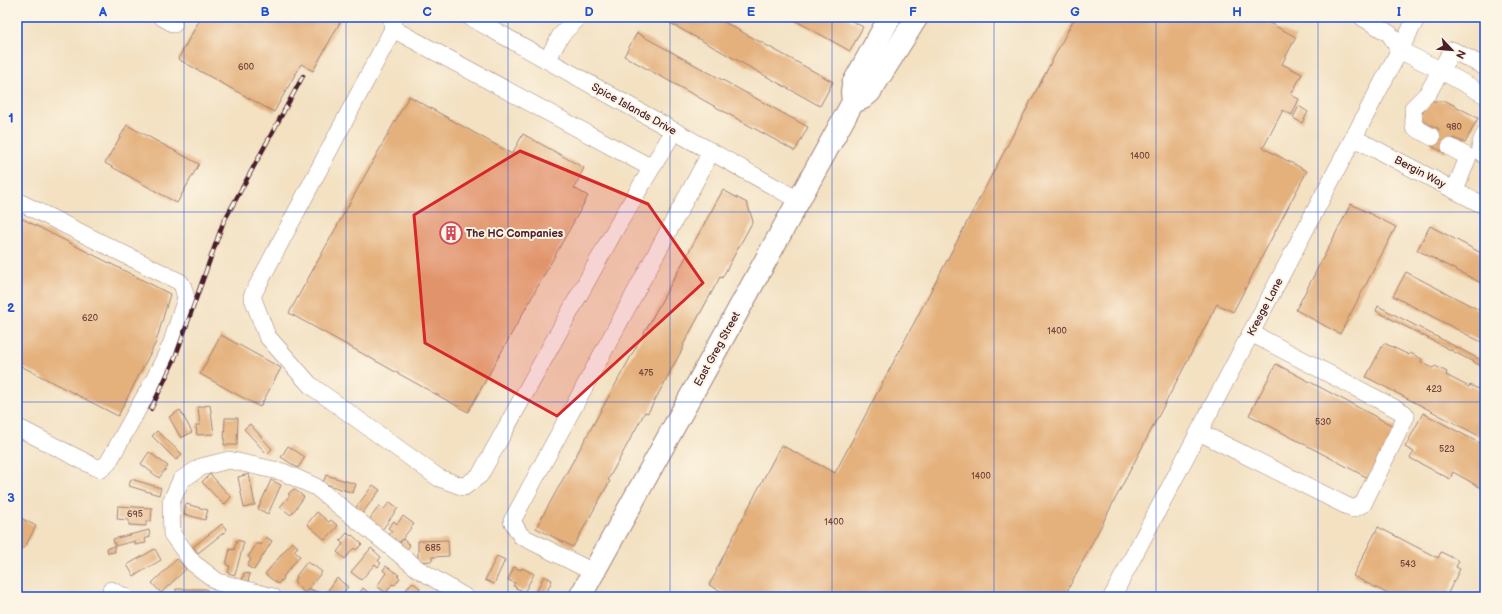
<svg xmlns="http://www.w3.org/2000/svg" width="1502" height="614" viewBox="0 0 1502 614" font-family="'Balsamiq Sans',sans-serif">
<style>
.building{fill:#e4b07b}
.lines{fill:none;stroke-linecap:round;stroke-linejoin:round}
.minor-casing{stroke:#9e8076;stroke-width:18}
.major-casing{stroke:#9e8076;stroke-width:24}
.minor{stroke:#fff;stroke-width:17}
.major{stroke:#fff;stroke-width:22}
.rail-casing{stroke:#4a1f2b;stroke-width:4.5}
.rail{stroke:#fcf5e5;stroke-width:3;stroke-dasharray:9;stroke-linecap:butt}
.marked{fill:#d62828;fill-opacity:0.2;stroke:#d62828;stroke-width:3;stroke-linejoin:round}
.grid{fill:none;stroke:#1d4ed8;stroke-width:1;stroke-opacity:0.55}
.labels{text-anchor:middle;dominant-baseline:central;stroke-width:4;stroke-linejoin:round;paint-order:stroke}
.number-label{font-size:9px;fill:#70433f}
.street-label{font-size:11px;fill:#4a1f2b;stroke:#fcf5e5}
.poi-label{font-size:11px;font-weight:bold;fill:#4a1f2b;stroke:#fcf5e5;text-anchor:start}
.neatline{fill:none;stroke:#1d4ed8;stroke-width:1.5}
.grid-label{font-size:13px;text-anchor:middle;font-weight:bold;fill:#1d4ed8}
</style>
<rect width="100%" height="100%" fill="#fcf5e5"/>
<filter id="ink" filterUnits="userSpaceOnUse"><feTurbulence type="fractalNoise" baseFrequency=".025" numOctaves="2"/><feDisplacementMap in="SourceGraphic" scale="8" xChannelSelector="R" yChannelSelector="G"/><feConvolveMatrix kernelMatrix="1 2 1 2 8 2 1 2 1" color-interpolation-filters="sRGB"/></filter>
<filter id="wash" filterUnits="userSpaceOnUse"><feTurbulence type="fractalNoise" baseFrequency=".012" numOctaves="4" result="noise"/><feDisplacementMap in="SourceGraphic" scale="16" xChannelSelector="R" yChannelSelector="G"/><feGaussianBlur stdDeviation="0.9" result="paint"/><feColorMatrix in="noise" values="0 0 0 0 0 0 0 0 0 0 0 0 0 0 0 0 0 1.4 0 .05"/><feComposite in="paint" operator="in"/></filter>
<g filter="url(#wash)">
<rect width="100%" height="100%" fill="#f3e1c2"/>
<g id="blocks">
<g class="building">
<path d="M 201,17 L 343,17 L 313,71 L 301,64 L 274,112 L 178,59 Z"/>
<path d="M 659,17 L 715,17 L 833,82 L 820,106 Z"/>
<path d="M 789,17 L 845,17 L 863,27 L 850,51 Z"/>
<path d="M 1075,17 L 1258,17 L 1296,37 L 1282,64 L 1302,74 L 1291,95 L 1299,99 L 1292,115 L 1283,110 L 1263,148 L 1307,171 L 1233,312 L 1217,304 L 1064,597 L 732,597 L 709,585 L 717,571 L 716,570 L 781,445 L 835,473 Z"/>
<path d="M 637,33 L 808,127 L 795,151 L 624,56 Z"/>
<path d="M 409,96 L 512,154 L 523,134 L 584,168 L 574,188 L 588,196 L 468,412 L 289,313 Z"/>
<path d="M 1429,101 L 1446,101 L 1478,118 L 1465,143 L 1454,138 L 1445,153 L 1431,146 L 1431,142 L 1439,129 L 1419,119 Z"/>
<path d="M 1299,106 L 1308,112 L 1302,123 L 1293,118 Z"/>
<path d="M 127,125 L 199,164 L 177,203 L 105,163 Z"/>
<path d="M 723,190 L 747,203 L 753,221 L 722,278 L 720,277 L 683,345 L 684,346 L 648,413 L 645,412 L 608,480 L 610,481 L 573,547 L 536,528 Z"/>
<path d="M 1351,204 L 1396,227 L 1340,334 L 1296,310 Z"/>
<path d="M 17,216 L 170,294 L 156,342 L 118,416 L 17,364 Z"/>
<path d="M 1430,226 L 1485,255 L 1485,285 L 1417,250 Z"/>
<path d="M 1406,272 L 1485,313 L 1485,344 L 1393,296 Z"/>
<path d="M 1378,306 L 1485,362 L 1485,368 L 1376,311 Z"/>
<path d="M 221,335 L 281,368 L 260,407 L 200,374 Z"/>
<path d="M 1384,343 L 1409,355 L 1410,353 L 1422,359 L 1421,362 L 1433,368 L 1435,366 L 1447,372 L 1446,375 L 1469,387 L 1470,385 L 1483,391 L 1481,394 L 1485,396 L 1485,439 L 1366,377 Z"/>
<path d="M 1276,364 L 1397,428 L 1370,479 L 1249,415 Z"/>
<path d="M 210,405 L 214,434 L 197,435 L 196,425 L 200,425 L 198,407 Z"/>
<path d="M 180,410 L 192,432 L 181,438 L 169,417 Z"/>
<path d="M 1423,413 L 1485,446 L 1485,490 L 1453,472 L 1450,479 L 1410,458 L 1414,452 L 1405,447 Z"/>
<path d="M 225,418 L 238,418 L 237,445 L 224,445 Z"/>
<path d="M 250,424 L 272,449 L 267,454 L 244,429 Z"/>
<path d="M 157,431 L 182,454 L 176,460 L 152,436 Z"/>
<path d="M 288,446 L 305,457 L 298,468 L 281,457 Z"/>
<path d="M 149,452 L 168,466 L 159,478 L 141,464 Z"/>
<path d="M 210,474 L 231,497 L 224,505 L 202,482 Z"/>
<path d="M 249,474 L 255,505 L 244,508 L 238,477 Z"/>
<path d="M 326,475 L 356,484 L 353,493 L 323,483 Z"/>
<path d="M 131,479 L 161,488 L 159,495 L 129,486 Z"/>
<path d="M 271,480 L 281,485 L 268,514 L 258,509 Z"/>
<path d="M 373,485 L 380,490 L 361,515 L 354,510 Z"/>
<path d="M 294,489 L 304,497 L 291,515 L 280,507 L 290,495 L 288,494 Z"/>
<path d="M 390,502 L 398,508 L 382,530 L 369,520 L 379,506 L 384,509 Z"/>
<path d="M 186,504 L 208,510 L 205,520 L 184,514 Z"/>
<path d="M 118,506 L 152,508 L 151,521 L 146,521 L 146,526 L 129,525 L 129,520 L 117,519 Z"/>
<path d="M 317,512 L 329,522 L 331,520 L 338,526 L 325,540 L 307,524 Z"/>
<path d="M 17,516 L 36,526 L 25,547 L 17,551 Z"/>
<path d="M 403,516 L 414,524 L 400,542 L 398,542 L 390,536 L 389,535 L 392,531 L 388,528 L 394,521 L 397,524 Z"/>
<path d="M 222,524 L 227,530 L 198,553 L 193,547 Z"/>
<path d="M 1378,527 L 1438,558 L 1441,552 L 1459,561 L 1456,567 L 1460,569 L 1446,597 L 1394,597 L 1353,576 Z"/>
<path d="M 149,530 L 150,537 L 145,539 L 146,543 L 135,545 L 135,541 L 115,546 L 113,539 Z"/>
<path d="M 347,533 L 351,536 L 352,535 L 362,544 L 356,550 L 354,548 L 345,559 L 337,552 L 343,544 L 340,541 Z"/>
<path d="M 266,537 L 272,541 L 254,570 L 247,566 L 251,559 L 248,557 L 257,543 L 261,545 Z"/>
<path d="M 403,539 L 410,545 L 405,553 L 397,547 Z"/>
<path d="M 237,540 L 244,542 L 235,575 L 228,573 L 230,566 L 226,565 L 230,549 L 234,550 Z"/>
<path d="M 448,540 L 449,556 L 432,557 L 432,561 L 418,562 L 418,541 Z"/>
<path d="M 292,542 L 298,547 L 294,551 L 300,556 L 283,577 L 284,578 L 282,581 L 281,580 L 278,584 L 265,574 Z"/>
<path d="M 114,546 L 115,552 L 108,553 L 107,548 Z"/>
<path d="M 371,548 L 381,557 L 378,561 L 381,563 L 378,567 L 375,564 L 361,580 L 351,572 Z"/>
<path d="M 155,549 L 161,560 L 134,576 L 127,565 Z"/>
<path d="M 497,556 L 505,560 L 494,584 L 485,580 Z"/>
<path d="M 177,559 L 186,569 L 161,593 L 152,583 Z"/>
<path d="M 307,562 L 311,565 L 312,564 L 322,572 L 305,593 L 295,584 L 296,583 L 294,581 L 297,577 L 296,576 Z"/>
<path d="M 386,566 L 399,575 L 397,576 L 400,578 L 395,585 L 392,584 L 386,593 L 377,586 L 386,573 L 383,570 Z"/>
<path d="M 514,567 L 521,570 L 522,568 L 534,574 L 525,591 L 523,591 L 522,592 L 520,591 L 521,590 L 515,588 L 516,587 L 513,586 L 515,583 L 508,580 Z"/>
<path d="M 244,573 L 250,574 L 247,585 L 241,584 Z"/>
<path d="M 544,576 L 552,580 L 545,597 L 534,597 Z"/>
<path d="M 337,578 L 348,587 L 339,597 L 323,597 Z"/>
<path d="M 412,582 L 420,588 L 419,591 L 423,595 L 422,597 L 401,597 Z"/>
<path d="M 363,588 L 369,593 L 366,597 L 351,597 L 353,594 L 357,597 Z"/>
<path d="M 176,589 L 207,589 L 207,597 L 176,596 Z"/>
<path d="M 310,589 L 319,593 L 317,597 L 306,597 Z"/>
</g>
</g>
</g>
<g filter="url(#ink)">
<use href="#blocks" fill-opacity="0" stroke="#9e8076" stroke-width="1"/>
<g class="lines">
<g class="minor-casing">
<g id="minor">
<path d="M 162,17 L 174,24"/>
<path d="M 395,17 L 392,23 L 393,29 L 646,165 L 654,164 L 674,131"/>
<path d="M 470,17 L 798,200"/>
<path d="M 1362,17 L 1390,34 L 1399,50 L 1440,70 L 1485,95"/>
<path d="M 393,29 L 252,296 L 267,336 L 310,385 L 439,478 L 464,487 L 480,475 L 616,228 L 654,164"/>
<path d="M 547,60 L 561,35 L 579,17"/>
<path d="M 1485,134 C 1480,143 1478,148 1485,156"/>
<path d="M 1432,137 L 1414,127 L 1413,108 L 1428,93 L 1452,50 L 1485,67"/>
<path d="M 1354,138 L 1485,206"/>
<path d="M 1450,147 L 1468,157 L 1455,190"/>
<path d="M 17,201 L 180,282 L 183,287 L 186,298 L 171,345 L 155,378 L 108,463 L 101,469 L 93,466 L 17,427"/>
<path d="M 1199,432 L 1353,509 L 1363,504 L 1406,416 L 1404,413 L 1251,333"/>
<path d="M 593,572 L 521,536 L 512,521 L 711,152"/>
<path d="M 111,590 L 125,597"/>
<path d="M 273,597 L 218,582 L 193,563 L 172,534 L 171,502 L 181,480 L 201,467 L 229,460 L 283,472 L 316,487 L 418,569 L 465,597"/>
<path d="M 1112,597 L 1417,17"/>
</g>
</g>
<g class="major-casing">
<g id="major">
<path d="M 853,102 L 863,98 L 870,92 L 917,17"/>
<path d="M 580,597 L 853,102 L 852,92 L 853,84 L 890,17"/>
</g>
</g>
<use href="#minor" class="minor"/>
<use href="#major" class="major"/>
<g class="rail-casing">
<path id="rail" d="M 151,409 L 175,358 L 223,223 L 303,76"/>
</g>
<use href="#rail" class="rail"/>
</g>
</g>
<path class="marked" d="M 520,151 L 648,204 L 703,283 L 557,416 L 425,343 L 414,215 Z"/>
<path class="grid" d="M 184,17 L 184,597M 346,17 L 346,597M 508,17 L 508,597M 670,17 L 670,597M 832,17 L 832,597M 994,17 L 994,597M 1156,17 L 1156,597M 1318,17 L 1318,597M 17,212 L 1485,212M 17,402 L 1485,402"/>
<defs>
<g id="building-ring" transform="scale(1.15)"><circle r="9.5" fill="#fcf5e5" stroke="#d1495b" stroke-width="1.5"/><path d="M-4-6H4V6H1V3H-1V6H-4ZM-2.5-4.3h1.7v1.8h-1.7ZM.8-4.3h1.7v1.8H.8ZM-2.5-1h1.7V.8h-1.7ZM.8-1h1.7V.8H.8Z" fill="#d1495b"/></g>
</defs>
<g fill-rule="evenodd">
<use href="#building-ring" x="451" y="233"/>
</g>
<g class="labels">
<g class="number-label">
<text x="246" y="67">600</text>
<text x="1454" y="127">980</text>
<text x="1140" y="156">1400</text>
<text x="90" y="318">620</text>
<text x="1057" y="331">1400</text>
<text x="646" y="373">475</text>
<text x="1434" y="389">423</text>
<text x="1323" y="422">530</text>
<text x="1447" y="449">523</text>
<text x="981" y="476">1400</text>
<text x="135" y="514">695</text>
<text x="834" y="522">1400</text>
<text x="433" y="548">685</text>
<text x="1408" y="564">543</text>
</g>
<g class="street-label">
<text transform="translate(634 109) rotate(29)">Spice Islands Drive</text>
<text transform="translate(1420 172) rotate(28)">Bergin Way</text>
<text transform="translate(1265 307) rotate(-62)">Kresge Lane</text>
<text transform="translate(717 349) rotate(-61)">East Greg Street</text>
</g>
<g class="poi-label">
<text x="466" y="233">The HC Companies</text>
</g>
</g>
<rect width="1502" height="614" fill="none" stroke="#fcf5e5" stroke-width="44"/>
<g transform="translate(1452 50) rotate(116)" stroke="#fcf5e5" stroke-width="3" paint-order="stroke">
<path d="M0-3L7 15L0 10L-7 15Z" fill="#4a1f2b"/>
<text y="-6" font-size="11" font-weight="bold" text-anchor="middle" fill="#4a1f2b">N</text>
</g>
<rect x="22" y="22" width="1458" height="570" class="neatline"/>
<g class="grid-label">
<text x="103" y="16">A</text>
<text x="265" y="16">B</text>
<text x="427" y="16">C</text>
<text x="589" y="16">D</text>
<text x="751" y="16">E</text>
<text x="913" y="16">F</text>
<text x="1075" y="16">G</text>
<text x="1237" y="16">H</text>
<text x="1399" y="16">I</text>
<text x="11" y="122">1</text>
<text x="11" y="312">2</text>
<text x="11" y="502">3</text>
</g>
</svg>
